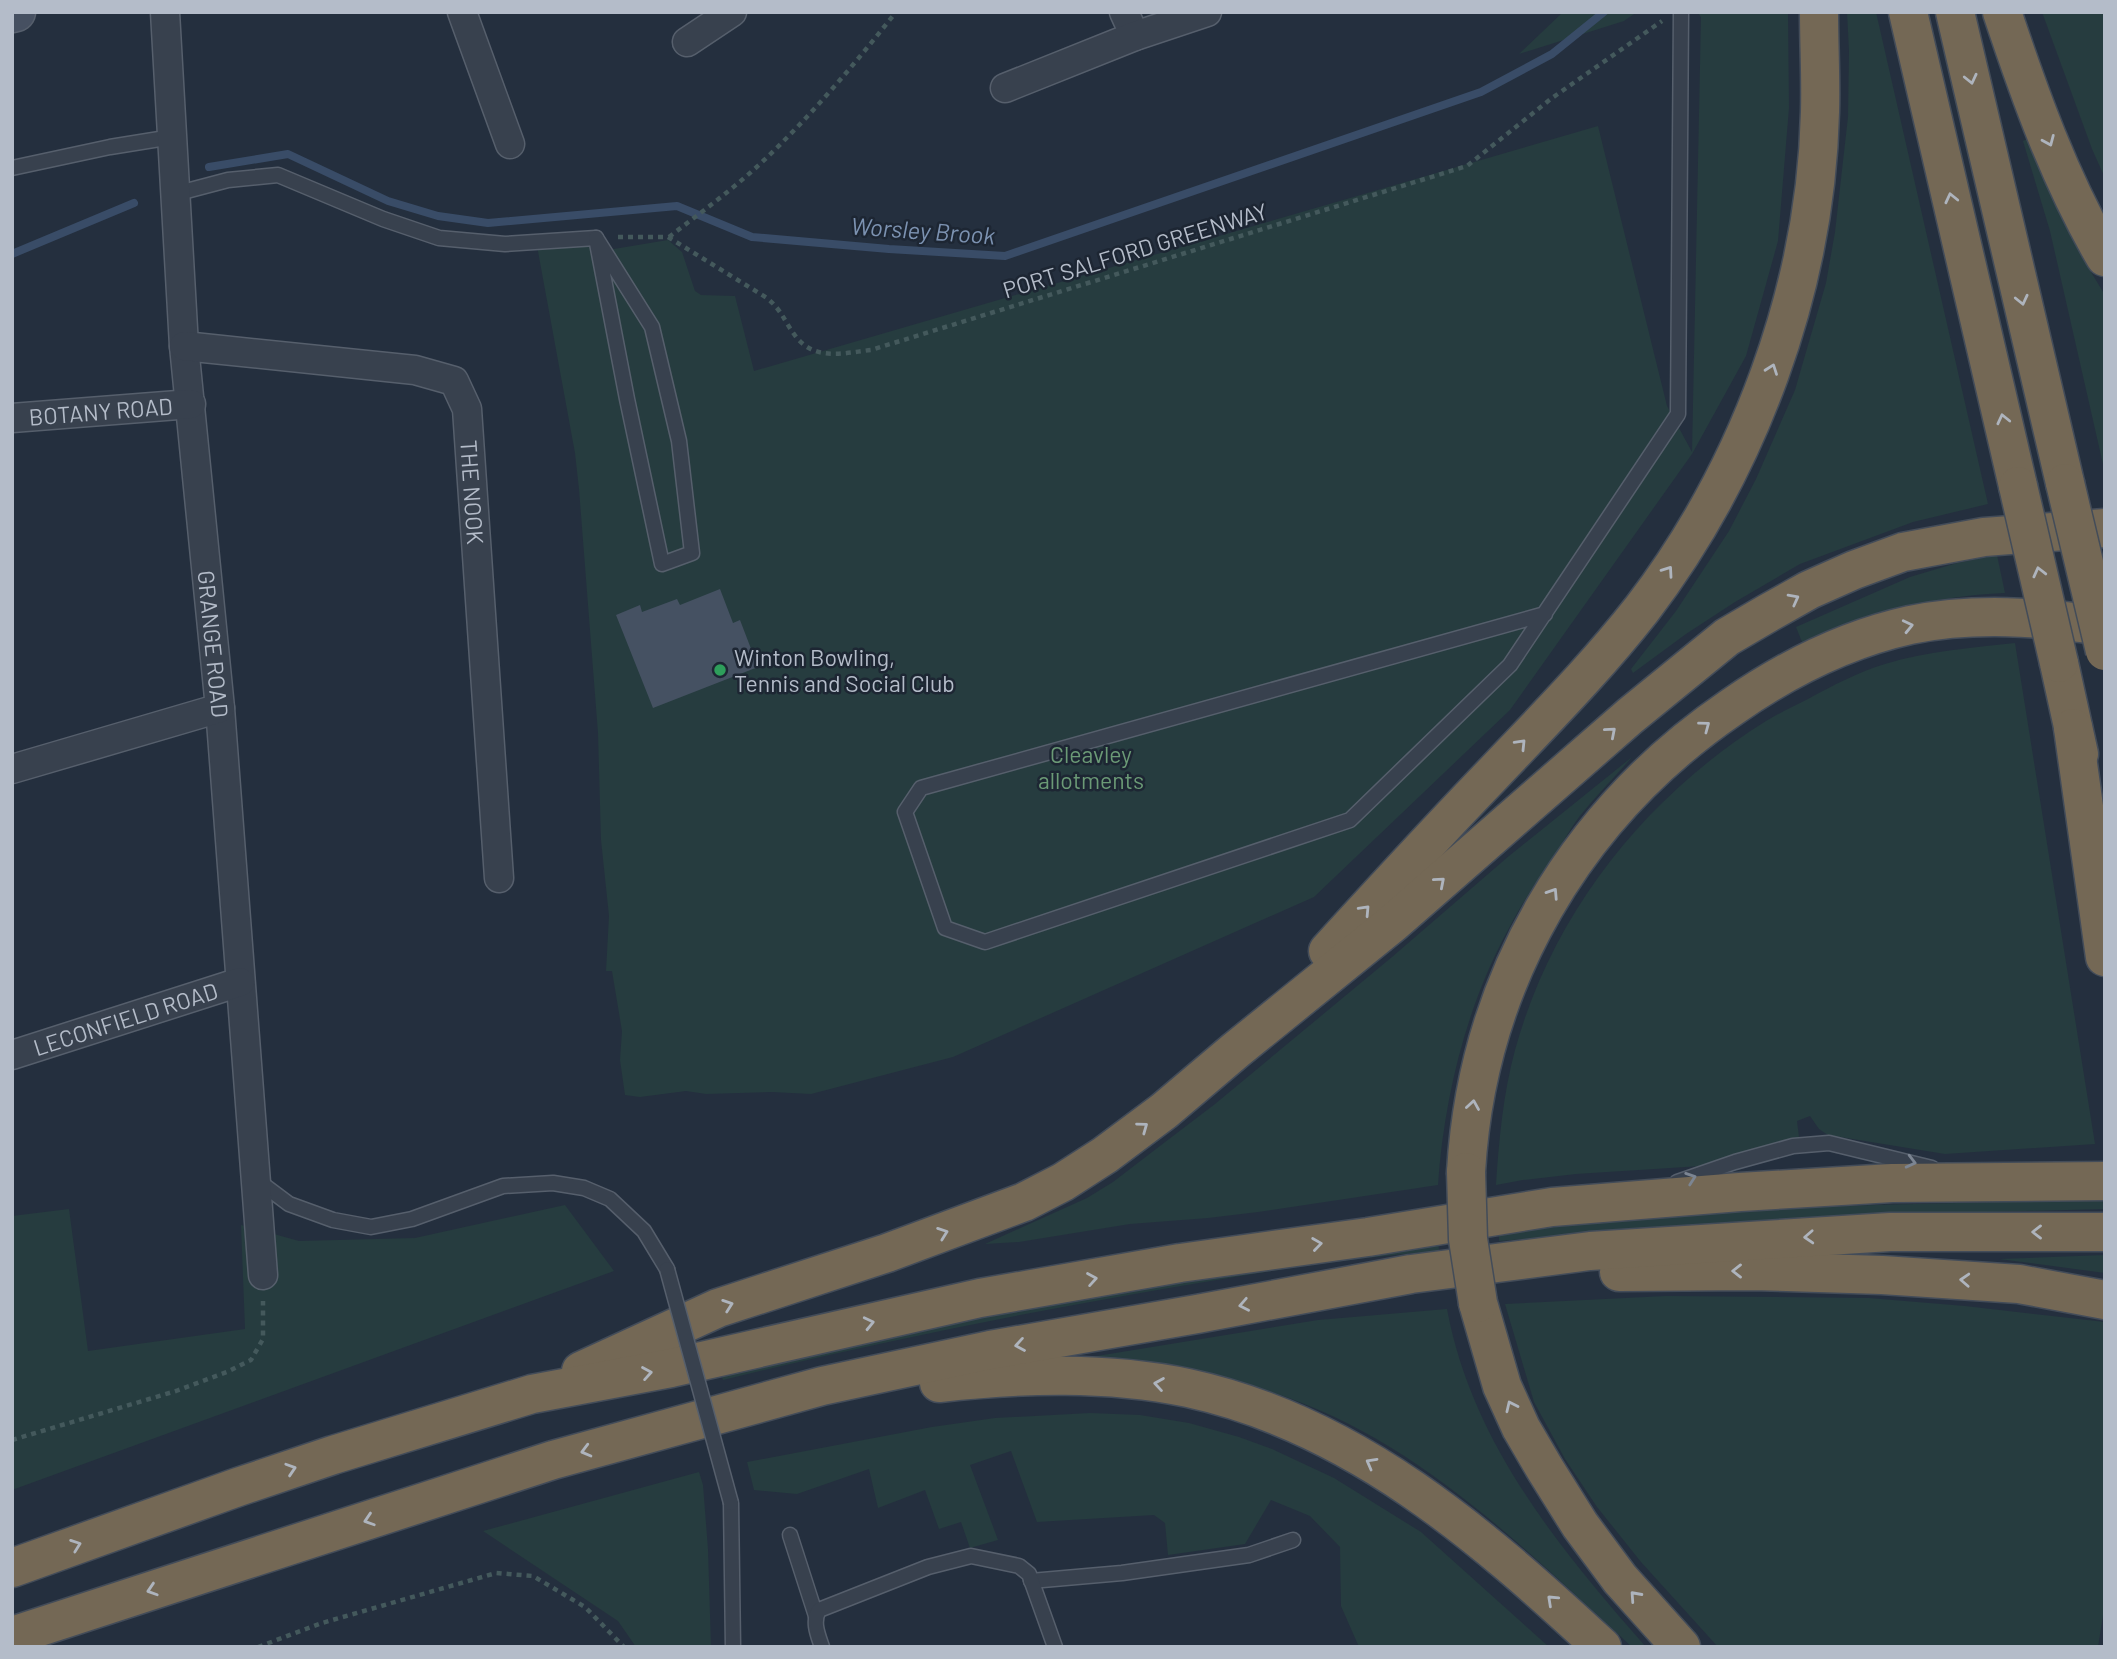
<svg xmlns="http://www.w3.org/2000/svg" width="2117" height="1659" viewBox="0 0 2117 1659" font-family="Barlow,sans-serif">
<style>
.green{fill:#263c3f}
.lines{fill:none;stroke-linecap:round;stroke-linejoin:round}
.stream{stroke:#394c67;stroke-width:8}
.building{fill:#455162}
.lane-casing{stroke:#565f6c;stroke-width:17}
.street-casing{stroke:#565f6c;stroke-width:31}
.secondary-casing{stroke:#565f6c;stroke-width:41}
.highway-casing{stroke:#434c59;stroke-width:41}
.path{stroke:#44595c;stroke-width:4.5;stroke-dasharray:5 5;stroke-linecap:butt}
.lane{stroke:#38414e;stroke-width:14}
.street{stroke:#38414e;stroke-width:28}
.secondary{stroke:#465061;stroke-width:38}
.highway{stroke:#746855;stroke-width:38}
.lane-bridge-casing{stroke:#565f6c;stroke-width:17;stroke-linecap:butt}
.highway-bridge-casing{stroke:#434c59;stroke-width:41;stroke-linecap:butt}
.lane-bridge{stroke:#38414e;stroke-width:14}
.highway-bridge{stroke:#746855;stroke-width:38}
.oneway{stroke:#aeb4bd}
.oneway2{stroke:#7c8592}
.leisure-dot{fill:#2e9e5b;stroke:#1d2633;stroke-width:2.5}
.labels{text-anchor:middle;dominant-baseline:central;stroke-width:5;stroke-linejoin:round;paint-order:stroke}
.street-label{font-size:23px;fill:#b4bcc9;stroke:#1d2633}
.poi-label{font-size:23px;fill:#b4bcc9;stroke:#1d2633;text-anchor:start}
.park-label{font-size:23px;fill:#6b9a76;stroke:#1d2633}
.water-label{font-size:24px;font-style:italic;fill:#7c92b1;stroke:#1d2633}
</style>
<rect width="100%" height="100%" fill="#242f3e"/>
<g class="green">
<path d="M 1563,12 L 1637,12 L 1624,21 L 1519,54 Z"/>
<path d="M 1697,12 L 1788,12 L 1789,108 L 1778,241 L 1746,356 L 1692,454 L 1510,710 L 1314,897 L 953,1057 L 811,1094 L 772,1092 L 706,1094 L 686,1091 L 640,1097 L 625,1095 L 620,1060 L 622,1031 L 612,971 L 606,971 L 609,916 L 601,840 L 598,733 L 579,489 L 575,453 L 537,246 L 576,245 L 614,249 L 668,240 L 682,252 L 695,291 L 701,295 L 735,296 L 754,371 L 1598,126 L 1667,406 L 1692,452 L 1701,17 Z"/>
<path d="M 1847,12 L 1876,12 L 1988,504 L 1913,522 L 1800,564 L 1735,602 L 1686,634 L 1633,673 L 1631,669 L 1676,611 L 1729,531 L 1756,479 L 1795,390 L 1826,283 L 1835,232 L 1848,117 L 1849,51 Z"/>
<path d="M 2042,12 L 2105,12 L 2105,178 L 2092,149 Z"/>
<path d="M 2027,139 L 2064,223 L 2083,259 L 2105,295 L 2105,473 L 2050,231 L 2023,141 Z"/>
<path d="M 1997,555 L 2005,593 C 1932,596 1869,614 1802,642 L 1796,627 L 1910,577 L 1957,563 Z"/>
<path d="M 2015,643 L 2095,1144 L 1945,1154 L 1828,1135 L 1819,1129 L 1810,1116 L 1797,1121 L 1799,1137 L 1740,1153 L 1723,1162 L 1701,1166 L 1576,1174 L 1523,1180 L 1496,1185 C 1499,1139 1503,1095 1515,1050 C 1553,912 1646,796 1766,721 C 1779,713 1794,706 1808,699 C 1832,686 1858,672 1885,664 C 1927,651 1971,648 2015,643 Z"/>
<path d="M 1632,757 C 1615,777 1596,796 1579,817 C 1569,831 1560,847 1550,862 C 1535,884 1520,906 1508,930 C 1466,1007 1444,1098 1438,1185 L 1258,1212 L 1208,1218 L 1130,1224 L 1019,1242 L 985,1244 L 1087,1198 L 1113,1182 L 1156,1149 L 1215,1104 L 1392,957 L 1509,856 Z"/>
<path d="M 2102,1198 L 2104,1209 L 1836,1216 L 1499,1241 L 1499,1234 C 1613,1219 1728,1210 1843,1206 C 1929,1203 2016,1203 2102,1198 Z"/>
<path d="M 565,1205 L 614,1271 L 12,1490 L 12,1216 L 69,1209 L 88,1351 L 245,1329 L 241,1225 L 299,1241 L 415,1238 Z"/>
<path d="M 1438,1238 L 1439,1251 C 1335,1259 1231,1277 1129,1295 C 992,1319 857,1347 723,1380 L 719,1368 L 815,1345 Z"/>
<path d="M 2105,1255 L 2105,1273 L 1999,1259 Z"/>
<path d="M 1666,1296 L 1869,1298 L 1965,1306 L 2105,1322 L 2105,1603 L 2098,1647 L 1718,1647 L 1641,1562 L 1597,1507 L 1565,1459 L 1534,1402 L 1505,1304 Z"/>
<path d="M 1447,1309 C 1472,1443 1559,1548 1646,1647 L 1632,1647 C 1517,1542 1405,1427 1250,1386 C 1230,1380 1207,1380 1187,1377 C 1144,1372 1102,1367 1060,1362 L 1318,1320 Z"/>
<path d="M 1090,1413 L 1140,1415 L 1189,1423 L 1239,1437 L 1272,1449 L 1334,1478 L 1421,1532 L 1549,1647 L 1359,1647 L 1341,1606 L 1340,1547 L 1310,1516 L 1271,1500 L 1245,1544 L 1168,1555 L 1165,1523 L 1154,1515 L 1037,1522 L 1011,1451 L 970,1465 L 998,1540 L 970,1548 L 961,1522 L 939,1529 L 925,1490 L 878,1508 L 869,1469 L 797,1494 L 754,1490 L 747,1462 L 932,1427 L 995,1418 Z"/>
<path d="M 699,1472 L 703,1485 L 708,1549 L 711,1647 L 636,1647 L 618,1621 L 483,1531 Z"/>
</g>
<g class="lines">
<g class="stream">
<path d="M 209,167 L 288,154 L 388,201 L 438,216 L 488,223 L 677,206 L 752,237 L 889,249 L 1005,256 L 1481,92 L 1552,54 L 1604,12"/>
<path d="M 12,254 L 134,203"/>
</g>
</g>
<path class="building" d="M 720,589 L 733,623 L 740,620 L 758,667 L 653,708 L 616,615 L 640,605 L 642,612 L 677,599 L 680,605 Z"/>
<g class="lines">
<g class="lane-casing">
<g id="lane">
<path d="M 12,168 L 110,147 L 172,137"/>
<path d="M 175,194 L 228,180 L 278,175 L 383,219 L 439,238 L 505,244 L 596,238"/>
<path d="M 596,238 L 652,327 L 679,441 L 692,553 L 662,564 L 627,399 Z"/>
<path d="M 1545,614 L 921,788 L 905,812 L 945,928 L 985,942 L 1350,820 L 1510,665 L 1678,414 L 1681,12"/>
<path d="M 257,1180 L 289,1204 L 333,1220 L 371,1227 L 412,1219 L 503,1186 L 553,1183 L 584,1188 L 610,1199 L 644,1231 L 667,1269"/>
<path d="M 1677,1182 L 1735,1162 L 1793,1146 L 1829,1143 L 1932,1168"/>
<path d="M 731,1503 L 733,1647"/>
<path d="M 790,1535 L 816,1616"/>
<path d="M 1031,1581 L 1122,1573 L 1249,1555 L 1293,1540"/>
<path d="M 822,1647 C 818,1635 812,1622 819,1610 L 928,1567 L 971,1556 L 1019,1566 L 1029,1574 L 1055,1647"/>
</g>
</g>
<g class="street-casing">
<g id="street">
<path id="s1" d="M 165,12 L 184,346 L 220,708 L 263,1275"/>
<path d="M 462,12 L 510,144"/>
<path d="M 1124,12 L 1135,36"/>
<path d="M 687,42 L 732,12"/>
<path d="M 1005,88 L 1135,36 L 1207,12"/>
<path id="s2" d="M 184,346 L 415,370 L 454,381 L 467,409 L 499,878"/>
<path id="s3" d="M 12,418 L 191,404"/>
<path d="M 12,769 L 220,708"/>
<path id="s4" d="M 12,1055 L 240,982"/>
</g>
</g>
<g class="secondary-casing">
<path id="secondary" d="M 12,13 L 16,12"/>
</g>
<g class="highway-casing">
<g id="highway">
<path d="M 1908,12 L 2018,486"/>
<path d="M 1955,12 L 2065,483"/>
<path d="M 2002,12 C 2030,96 2060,180 2105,257"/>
<path d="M 2059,663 L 2079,754"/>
<path d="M 2073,728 L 2105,957"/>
<path d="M 1328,951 C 1381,893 1435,834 1490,777 C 1542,722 1595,669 1642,609 C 1749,469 1816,288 1820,112 C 1821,79 1819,45 1819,12"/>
<path d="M 1466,1172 C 1477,981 1575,814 1732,707 C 1785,670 1847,639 1910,625 C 1974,612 2040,617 2105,626"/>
<path d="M 1619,1272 L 1753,1271 L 1882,1275 L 2019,1284 L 2105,1300"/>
<path d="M 1478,1303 L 1502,1386 L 1521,1428 L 1545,1469 L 1580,1525 L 1620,1579 L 1681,1647"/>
<path d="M 581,1371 L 718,1308 L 887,1253 L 1024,1202 L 1063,1182 L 1105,1155 L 1164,1111 L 1236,1050 L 1393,923 L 1630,716 L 1727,637 L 1768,613 L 1809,590 L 1854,570 L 1903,552 L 1984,537 L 2105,528"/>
<path d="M 939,1383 C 1021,1374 1107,1371 1188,1388 C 1354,1424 1481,1535 1602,1647"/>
<path d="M 12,1568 L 238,1487 L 333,1455 L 532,1394 L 671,1368 L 980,1298 L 1180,1263 L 1368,1237 L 1552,1207 L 1740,1192 L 1892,1183 L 2105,1181"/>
<path d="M 12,1636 L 553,1460 L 822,1386 L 990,1350 L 1197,1314 L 1411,1274 L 1590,1251 L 1890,1232 L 2105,1232"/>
</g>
</g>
<g class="path">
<path d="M 618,237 L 668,237 L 767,298 C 783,312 783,319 794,334 C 813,362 843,353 871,350 L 1467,166 L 1552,98 L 1662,21"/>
<path d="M 669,237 C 700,213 732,190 761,163 C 810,117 854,65 896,12"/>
<path d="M 12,1440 L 176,1391 L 227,1372 L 251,1360 L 263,1339 L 263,1301"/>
<path d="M 258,1647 L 322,1623 L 496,1573 L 533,1576 L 585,1607 L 624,1647"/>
</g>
<use href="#lane" class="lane"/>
<use href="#street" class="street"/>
<use href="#secondary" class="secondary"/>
<use href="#highway" class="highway"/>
<g class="lane-bridge-casing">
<path id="lane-bridge" d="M 667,1269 L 731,1503"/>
</g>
<g class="highway-bridge-casing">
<g id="highway-bridge">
<path d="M 2065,483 L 2105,651"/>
<path d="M 2018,486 L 2059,663"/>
<path d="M 1466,1172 L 1468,1239 L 1478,1303"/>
</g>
</g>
<use href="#lane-bridge" class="lane-bridge"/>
<use href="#highway-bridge" class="highway-bridge"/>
</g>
<defs><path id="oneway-chevron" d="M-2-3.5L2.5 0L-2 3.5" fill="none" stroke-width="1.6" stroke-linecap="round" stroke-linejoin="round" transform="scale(1.75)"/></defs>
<g class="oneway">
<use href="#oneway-chevron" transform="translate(1971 79) rotate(77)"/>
<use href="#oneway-chevron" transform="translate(2049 141) rotate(67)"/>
<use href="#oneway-chevron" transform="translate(1951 198) rotate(-103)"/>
<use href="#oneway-chevron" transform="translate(2022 300) rotate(77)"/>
<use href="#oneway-chevron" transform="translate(1772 369) rotate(-70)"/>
<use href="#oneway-chevron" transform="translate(2003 419) rotate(-103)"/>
<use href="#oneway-chevron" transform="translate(1668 571) rotate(-55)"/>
<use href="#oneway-chevron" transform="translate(2039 572) rotate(-104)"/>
<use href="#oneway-chevron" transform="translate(1794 599) rotate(-28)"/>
<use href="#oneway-chevron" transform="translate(1908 626) rotate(-13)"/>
<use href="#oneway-chevron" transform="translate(1705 726) rotate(-37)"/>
<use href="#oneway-chevron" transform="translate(1611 732) rotate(-41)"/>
<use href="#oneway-chevron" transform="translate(1521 744) rotate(-46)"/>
<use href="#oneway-chevron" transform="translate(1440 882) rotate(-41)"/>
<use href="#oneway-chevron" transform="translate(1553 893) rotate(-57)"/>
<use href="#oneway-chevron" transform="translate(1365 910) rotate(-47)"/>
<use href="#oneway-chevron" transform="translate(1473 1105) rotate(-81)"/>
<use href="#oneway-chevron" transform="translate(1143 1127) rotate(-36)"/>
<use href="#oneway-chevron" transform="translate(2037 1232) rotate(180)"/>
<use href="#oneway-chevron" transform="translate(943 1233) rotate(-20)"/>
<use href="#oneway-chevron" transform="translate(1809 1237) rotate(177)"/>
<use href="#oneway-chevron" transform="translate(1317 1244) rotate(-8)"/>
<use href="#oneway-chevron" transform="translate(1737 1271) rotate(180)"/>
<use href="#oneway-chevron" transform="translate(1092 1279) rotate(-10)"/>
<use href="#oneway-chevron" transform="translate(1965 1280) rotate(-177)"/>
<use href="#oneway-chevron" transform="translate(728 1305) rotate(-19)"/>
<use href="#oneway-chevron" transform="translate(1244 1305) rotate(169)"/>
<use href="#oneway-chevron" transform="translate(869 1323) rotate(-13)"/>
<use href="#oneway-chevron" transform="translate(1020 1345) rotate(170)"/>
<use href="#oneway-chevron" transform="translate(647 1373) rotate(-10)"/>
<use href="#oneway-chevron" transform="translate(1159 1384) rotate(-171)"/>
<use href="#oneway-chevron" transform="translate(1511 1406) rotate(-115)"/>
<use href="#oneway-chevron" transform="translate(586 1451) rotate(165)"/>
<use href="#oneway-chevron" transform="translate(1371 1463) rotate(-151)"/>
<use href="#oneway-chevron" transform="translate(291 1469) rotate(-18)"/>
<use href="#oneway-chevron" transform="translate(369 1520) rotate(162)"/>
<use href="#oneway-chevron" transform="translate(76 1545) rotate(-20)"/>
<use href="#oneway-chevron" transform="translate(152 1590) rotate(162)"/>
<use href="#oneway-chevron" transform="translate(1635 1596) rotate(-132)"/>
<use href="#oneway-chevron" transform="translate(1552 1600) rotate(-137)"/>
</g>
<g class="oneway2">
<use href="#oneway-chevron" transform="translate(1911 1162) rotate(14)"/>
<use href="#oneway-chevron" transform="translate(1691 1178) rotate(-19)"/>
</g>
<circle class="leisure-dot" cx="720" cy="670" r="7"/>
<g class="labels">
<g class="street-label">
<text transform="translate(1135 250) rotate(-17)">PORT SALFORD GREENWAY</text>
<text stroke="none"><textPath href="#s3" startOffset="89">BOTANY ROAD</textPath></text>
<text stroke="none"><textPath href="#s2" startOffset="387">THE NOOK</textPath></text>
<text stroke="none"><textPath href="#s1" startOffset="634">GRANGE ROAD</textPath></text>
<text stroke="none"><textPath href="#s4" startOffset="119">LECONFIELD ROAD</textPath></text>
</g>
<g class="poi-label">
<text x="734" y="657">Winton Bowling,<tspan x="734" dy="26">Tennis and Social Club</tspan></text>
</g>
<g class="park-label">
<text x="1091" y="754">Cleavley<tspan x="1091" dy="26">allotments</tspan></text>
</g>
<g class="water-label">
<text transform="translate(923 230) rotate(4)">Worsley Brook</text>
</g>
</g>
<rect width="2117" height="1659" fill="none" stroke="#b4bcc9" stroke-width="28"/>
</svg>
